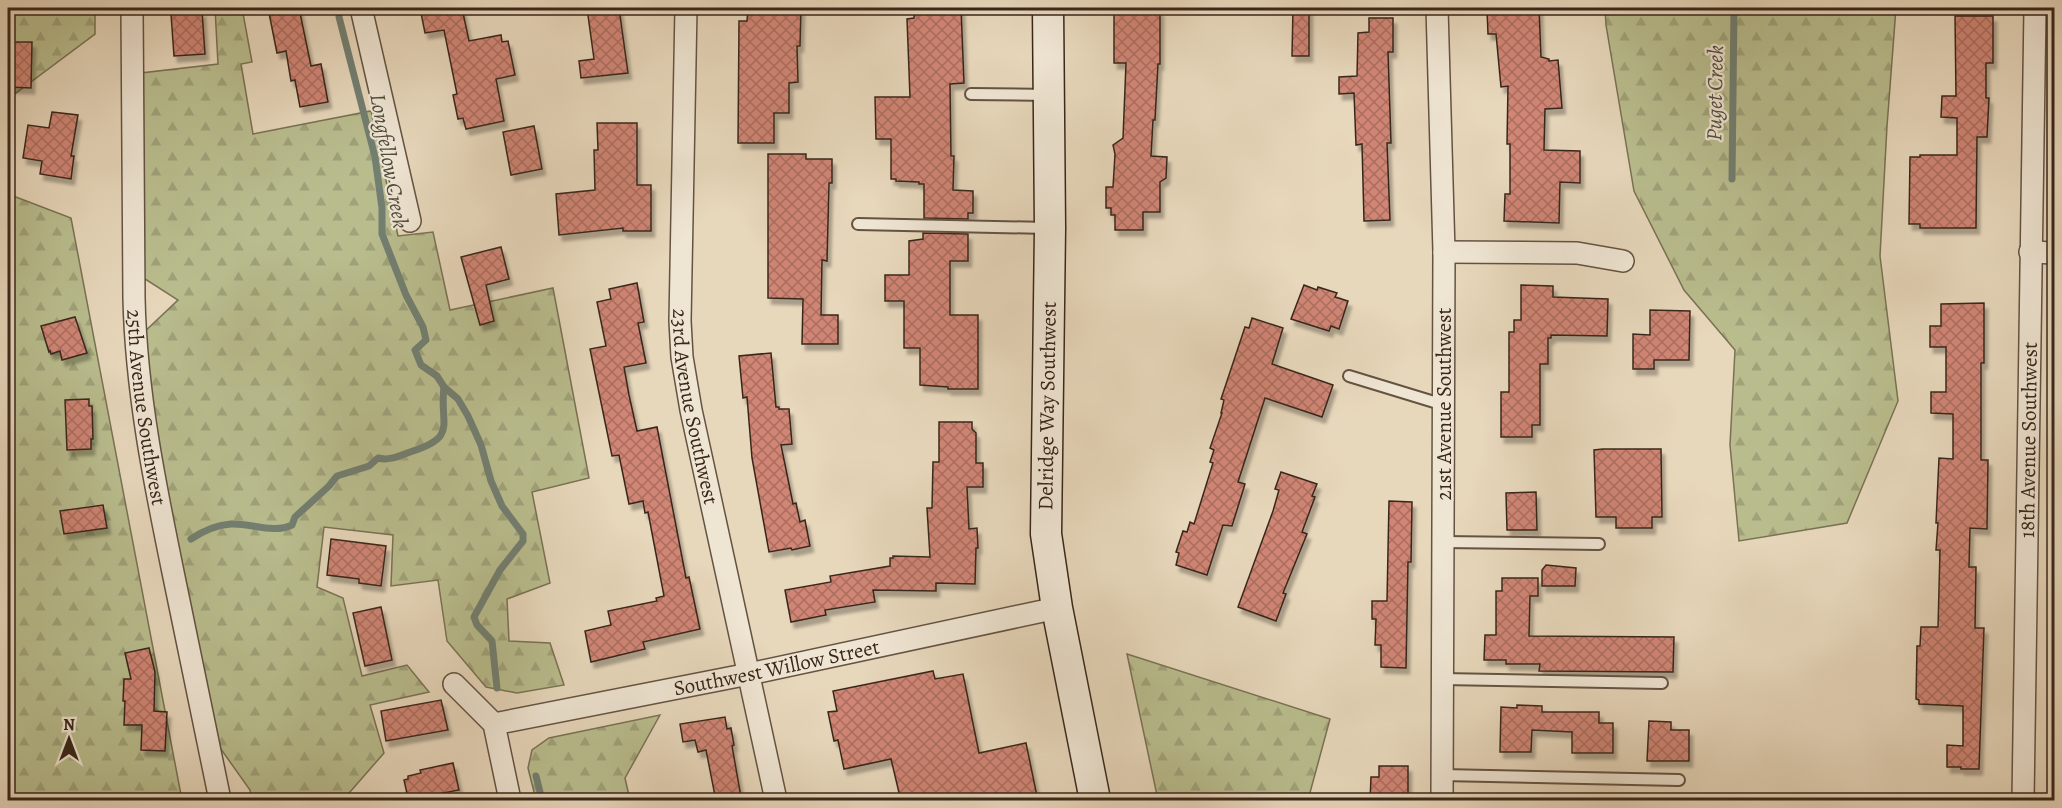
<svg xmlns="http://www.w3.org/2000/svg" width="2062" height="808" viewBox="0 0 2062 808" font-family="Alegreya,serif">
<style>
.forest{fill:url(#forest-firs);stroke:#797254;stroke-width:1.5}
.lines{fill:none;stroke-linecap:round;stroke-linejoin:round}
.stream{stroke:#727f71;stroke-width:7}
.building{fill:url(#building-cross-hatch);stroke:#39271b;stroke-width:1.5;filter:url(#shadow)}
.lane-casing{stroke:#645343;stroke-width:14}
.street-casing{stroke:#645343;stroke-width:24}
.secondary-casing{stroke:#39271b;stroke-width:33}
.lane{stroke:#efe5d3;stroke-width:10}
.street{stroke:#efe5d3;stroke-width:21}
.secondary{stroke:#efe5d3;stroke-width:30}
.labels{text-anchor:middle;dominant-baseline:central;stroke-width:4.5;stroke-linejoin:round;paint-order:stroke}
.street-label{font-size:21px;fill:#39271b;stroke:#efe5d3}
.water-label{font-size:22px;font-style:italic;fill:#514c3f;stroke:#efe5d3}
</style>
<defs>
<pattern id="forest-firs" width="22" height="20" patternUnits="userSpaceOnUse" patternTransform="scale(1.5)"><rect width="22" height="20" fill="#b9bd8e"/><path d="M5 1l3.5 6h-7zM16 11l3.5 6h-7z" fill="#a0a27a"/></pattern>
<pattern id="building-cross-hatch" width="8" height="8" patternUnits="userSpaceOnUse" patternTransform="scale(1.5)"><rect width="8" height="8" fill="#d08574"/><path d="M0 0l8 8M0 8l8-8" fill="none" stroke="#aa6d5e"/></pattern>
<filter id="shadow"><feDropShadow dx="3.5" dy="6" stdDeviation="1.5" flood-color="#0004"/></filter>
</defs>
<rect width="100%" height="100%" fill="#e7d7bb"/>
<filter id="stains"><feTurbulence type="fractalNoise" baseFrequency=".00333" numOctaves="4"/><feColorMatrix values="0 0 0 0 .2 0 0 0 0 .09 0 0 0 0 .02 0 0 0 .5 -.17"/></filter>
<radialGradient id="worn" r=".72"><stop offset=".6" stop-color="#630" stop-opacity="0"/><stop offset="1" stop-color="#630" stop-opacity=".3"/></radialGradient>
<g class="forest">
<path d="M 8,8 L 95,8 L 95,34 L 8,99 Z"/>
<path d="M 215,8 L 242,8 L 252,62 L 241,64 L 253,134 L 371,111 L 398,236 L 433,232 L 450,310 L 553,288 L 589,478 L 532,492 L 550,583 L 507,599 L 509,641 L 550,643 L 564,685 L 517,693 L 486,687 L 447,641 L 438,580 L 391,586 L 393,535 L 324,527 L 317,587 L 343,598 L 362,676 L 407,665 L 429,692 L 370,705 L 384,753 L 343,800 L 251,800 L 250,790 L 218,745 L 165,492 L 140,336 L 178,300 L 142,277 L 141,73 L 218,64 Z"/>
<path d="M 1605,8 L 1896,8 L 1887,126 L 1880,256 L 1898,401 L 1847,523 L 1739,541 L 1730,445 L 1735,350 L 1684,290 L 1634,191 L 1606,25 Z"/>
<path d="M 8,194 L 71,218 L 182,800 L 8,800 Z"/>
<path d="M 1127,654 L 1330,719 L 1308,800 L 1158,800 Z"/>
<path d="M 660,715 L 625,778 L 630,800 L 536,800 L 528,768 L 532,750 L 549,738 Z"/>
</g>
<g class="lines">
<g class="stream">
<path d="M 339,8 L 339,17 L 375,157 L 382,208 L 382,234 L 406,295 L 423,327 L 426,340 L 415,350 L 421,365 L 437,376 L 444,387 L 458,399 L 468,416 L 481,445 L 491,481 L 502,506 L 523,534 L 523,541 L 500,570 L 474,617 L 477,625 L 492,641 L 497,688"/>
<path d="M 1732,179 L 1734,8"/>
<path d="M 191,539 C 203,531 216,525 231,524 C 251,523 273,534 292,525 L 295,517 L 329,486 L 337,476 L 369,466 L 378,458 C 389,461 399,456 410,452 C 459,437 439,425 444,387"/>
<path d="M 536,776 L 542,800"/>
</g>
</g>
<g class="building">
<path d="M 268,8 L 299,8 L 311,66 L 321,64 L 328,102 L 300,107 L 295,80 L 291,81 L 286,51 L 277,53 Z"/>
<path d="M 420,8 L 462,8 L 469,41 L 501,35 L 502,42 L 508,41 L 515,75 L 496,79 L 504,121 L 466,129 L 463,118 L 458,119 L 453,95 L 457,94 L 444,30 L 425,33 Z"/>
<path d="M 587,8 L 619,8 L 628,73 L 581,78 L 579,61 L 594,59 Z"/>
<path d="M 748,8 L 801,8 L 800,46 L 797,46 L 798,82 L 789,83 L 789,113 L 774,113 L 774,143 L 738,143 L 739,21 L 747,21 Z"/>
<path d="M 914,8 L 961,8 L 964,83 L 950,84 L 951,156 L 954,156 L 953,190 L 973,191 L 973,213 L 968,213 L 968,219 L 924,218 L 924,184 L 919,184 L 919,182 L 896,181 L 896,179 L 891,179 L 891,139 L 876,139 L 875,97 L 910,97 L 907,19 L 914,18 Z"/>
<path d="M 1293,8 L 1309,8 L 1309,56 L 1292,56 Z"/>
<path d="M 1490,8 L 1539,8 L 1541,57 L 1549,59 L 1549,61 L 1558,60 L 1562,108 L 1545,109 L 1544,150 L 1580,151 L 1580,183 L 1560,182 L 1559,223 L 1504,221 L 1505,194 L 1510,194 L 1510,144 L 1507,144 L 1508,86 L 1501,87 L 1496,34 L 1488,34 L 1487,10 L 1490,10 Z"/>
<path d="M 1114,10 L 1160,10 L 1160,64 L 1158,64 L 1155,120 L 1153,120 L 1151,156 L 1167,157 L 1166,178 L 1160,182 L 1160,212 L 1143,212 L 1143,230 L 1115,230 L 1115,215 L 1111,215 L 1111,208 L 1106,208 L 1106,187 L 1113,187 L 1115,154 L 1113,145 L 1123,138 L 1126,63 L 1114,63 Z"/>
<path d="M 202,11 L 205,54 L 174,56 L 171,14 Z"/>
<path d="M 1955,16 L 1993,16 L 1993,63 L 1986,63 L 1986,98 L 1989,98 L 1987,137 L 1977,137 L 1976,228 L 1920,228 L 1920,224 L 1909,224 L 1910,157 L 1920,157 L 1920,155 L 1957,155 L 1957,118 L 1941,117 L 1942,96 L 1956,96 Z"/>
<path d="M 1369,18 L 1393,18 L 1393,52 L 1388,52 L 1391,143 L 1387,143 L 1390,220 L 1364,221 L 1362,144 L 1356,145 L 1354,93 L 1339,94 L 1339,77 L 1357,76 L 1358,33 L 1369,32 Z"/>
<path d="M 8,42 L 32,42 L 31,88 L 8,87 Z"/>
<path d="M 52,112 L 78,115 L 71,156 L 74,156 L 71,179 L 40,174 L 42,161 L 23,158 L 28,125 L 49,128 Z"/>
<path d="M 597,123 L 637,123 L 637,185 L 651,185 L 651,231 L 623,231 L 623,228 L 559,235 L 556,194 L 595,190 L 594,150 L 598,150 Z"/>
<path d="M 534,126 L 542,169 L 511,175 L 503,132 Z"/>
<path d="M 768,154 L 806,154 L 806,159 L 832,159 L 832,183 L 829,183 L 827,261 L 822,260 L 821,315 L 838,315 L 838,344 L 802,344 L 803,299 L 768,298 Z"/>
<path d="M 923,233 L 968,234 L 968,261 L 950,261 L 950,315 L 978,315 L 978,389 L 948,389 L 948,387 L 920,385 L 920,348 L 904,348 L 904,301 L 885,301 L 885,275 L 909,275 L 909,241 L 923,239 Z"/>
<path d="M 501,247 L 509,279 L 486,285 L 494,321 L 480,325 L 461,257 Z"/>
<path d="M 637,283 L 644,322 L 638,323 L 646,363 L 624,367 L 629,395 L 637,431 L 657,427 L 686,578 L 689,577 L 700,629 L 643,642 L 645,649 L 591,662 L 585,631 L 611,625 L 608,611 L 657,601 L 656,598 L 664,596 L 648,512 L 645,513 L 643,501 L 629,504 L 619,455 L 612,456 L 590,349 L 606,346 L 597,302 L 611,299 L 609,289 Z"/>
<path d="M 1304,285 L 1317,290 L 1318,287 L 1337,293 L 1335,297 L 1348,301 L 1339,329 L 1331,326 L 1329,331 L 1291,319 Z"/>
<path d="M 1521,285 L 1553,286 L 1553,297 L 1608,299 L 1607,336 L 1551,335 L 1551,338 L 1548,338 L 1548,364 L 1540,364 L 1540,425 L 1532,425 L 1532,437 L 1501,437 L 1501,392 L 1509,392 L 1509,332 L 1514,332 L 1514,320 L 1521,320 Z"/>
<path d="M 1984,303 L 1984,363 L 1981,363 L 1981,460 L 1988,460 L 1987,529 L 1970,528 L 1969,567 L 1976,567 L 1975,628 L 1984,628 L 1979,769 L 1961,769 L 1961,767 L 1947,767 L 1947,745 L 1963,746 L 1963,706 L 1919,704 L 1919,700 L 1916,699 L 1917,646 L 1920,646 L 1921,627 L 1938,627 L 1940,550 L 1936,550 L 1938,523 L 1936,523 L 1939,458 L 1953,459 L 1953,414 L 1931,413 L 1931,392 L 1946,392 L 1946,347 L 1930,347 L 1930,326 L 1941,326 L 1941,304 Z"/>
<path d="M 1650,310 L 1690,311 L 1689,360 L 1654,360 L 1654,369 L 1633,369 L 1633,334 L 1650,335 Z"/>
<path d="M 75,317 L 87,353 L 62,360 L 60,351 L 51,354 L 50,351 L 49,352 L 41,326 Z"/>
<path d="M 1252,318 L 1283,328 L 1272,364 L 1333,385 L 1322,417 L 1265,398 L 1238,482 L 1245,484 L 1232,526 L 1223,525 L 1207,575 L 1176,565 L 1179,553 L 1176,552 L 1183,531 L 1187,532 L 1190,522 L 1194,524 L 1213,463 L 1210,462 L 1214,450 L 1210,448 L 1222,413 L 1221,413 L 1224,400 L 1221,399 L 1245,327 L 1249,328 Z"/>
<path d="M 771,353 L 776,407 L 779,407 L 779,409 L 789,409 L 792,444 L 781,445 L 793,504 L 796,503 L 800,522 L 805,520 L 810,546 L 792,550 L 791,548 L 769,552 L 752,458 L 747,397 L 743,398 L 739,356 Z"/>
<path d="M 89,399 L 89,406 L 92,406 L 93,439 L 91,439 L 91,449 L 67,450 L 65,400 Z"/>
<path d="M 939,422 L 972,422 L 972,429 L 976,433 L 976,463 L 983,463 L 983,487 L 967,487 L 969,529 L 977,528 L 978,548 L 976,548 L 975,584 L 936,583 L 936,591 L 873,590 L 875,602 L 825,610 L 826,615 L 791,622 L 785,590 L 831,582 L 830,576 L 890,566 L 890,558 L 893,558 L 893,556 L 930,557 L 927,508 L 932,508 L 933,462 L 939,462 Z"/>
<path d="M 1603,449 L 1661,449 L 1662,517 L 1652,517 L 1652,528 L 1616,528 L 1616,517 L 1596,517 L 1594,450 Z"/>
<path d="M 1281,472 L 1317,484 L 1312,496 L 1315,497 L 1302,532 L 1307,534 L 1283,593 L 1286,594 L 1276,621 L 1238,607 L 1273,511 L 1279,490 L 1275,489 Z"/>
<path d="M 1536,492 L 1537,530 L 1507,530 L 1506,493 Z"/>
<path d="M 1389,501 L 1412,502 L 1411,562 L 1408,562 L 1406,668 L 1381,667 L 1381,645 L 1375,645 L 1376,619 L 1372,619 L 1372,601 L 1387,601 Z"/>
<path d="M 103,505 L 107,528 L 64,534 L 60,511 Z"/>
<path d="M 331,539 L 386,546 L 381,586 L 359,583 L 359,579 L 327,575 Z"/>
<path d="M 1546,565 L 1576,568 L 1575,586 L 1542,586 L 1542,570 Z"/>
<path d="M 1502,578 L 1538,578 L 1538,596 L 1530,596 L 1529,636 L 1674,637 L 1673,672 L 1539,671 L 1540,664 L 1506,664 L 1506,660 L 1484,660 L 1485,635 L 1496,635 L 1496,591 L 1502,591 Z"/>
<path d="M 381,607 L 392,660 L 365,666 L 353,613 Z"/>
<path d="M 149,648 L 155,672 L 154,711 L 167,712 L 165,751 L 141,750 L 142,725 L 124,725 L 125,701 L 123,701 L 124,679 L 131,679 L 125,653 Z"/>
<path d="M 933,671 L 935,679 L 963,674 L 979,753 L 1026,743 L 1038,801 L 901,801 L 891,759 L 844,769 L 838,740 L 834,741 L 828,712 L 837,711 L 833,691 Z"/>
<path d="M 441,700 L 448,730 L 386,741 L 381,711 Z"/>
<path d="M 1517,705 L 1542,706 L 1542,712 L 1599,712 L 1599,723 L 1613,723 L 1613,753 L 1572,753 L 1572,732 L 1532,730 L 1531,752 L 1500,752 L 1501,707 L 1517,708 Z"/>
<path d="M 725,717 L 727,729 L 731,728 L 734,745 L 732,746 L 741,797 L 716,801 L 706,750 L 698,752 L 695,740 L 683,742 L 680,724 Z"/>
<path d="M 1649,721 L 1671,722 L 1671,730 L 1689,730 L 1689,761 L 1647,761 Z"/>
<path d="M 453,763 L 459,790 L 412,799 L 412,798 L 408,798 L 404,780 L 408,779 L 408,776 L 421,773 L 420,770 Z"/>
<path d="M 1379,766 L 1408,766 L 1408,801 L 1370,801 L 1371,777 L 1379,777 Z"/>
</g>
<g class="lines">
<g class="lane-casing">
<g id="lane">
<path d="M 971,94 L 1048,95"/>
<path d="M 858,224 L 1047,228"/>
<path d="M 1349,376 L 1444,405"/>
<path d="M 1443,542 L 1599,544"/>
<path d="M 1442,679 L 1662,683"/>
<path d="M 1442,775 L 1679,780"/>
</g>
</g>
<g class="street-casing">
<g id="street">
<path id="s1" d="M 132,8 L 134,298 C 136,392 155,485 174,577 C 189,652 205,726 220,800"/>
<path d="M 361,8 L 410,221"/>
<path id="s2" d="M 686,8 L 680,321 L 682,357 L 691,410 L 776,800"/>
<path d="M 1437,8 L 1444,252 L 1442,800"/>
<path d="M 1444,252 L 1577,253 L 1623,261"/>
<path d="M 2030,252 L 2054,253"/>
<path d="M 454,684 L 494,724 L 510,800"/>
<path id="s3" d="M 494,724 L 749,674 L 1057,608"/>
<path id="s4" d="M 2023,800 L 2035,8"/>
</g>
</g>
<g class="secondary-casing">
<path id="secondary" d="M 1048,8 L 1050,228 L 1046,534 L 1057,608 L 1095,800"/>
</g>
<use href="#lane" class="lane"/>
<use href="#street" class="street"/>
<use href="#secondary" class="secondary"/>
</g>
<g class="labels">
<g class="street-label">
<text transform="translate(1444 404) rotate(-90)">21st Avenue Southwest</text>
<text transform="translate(1047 406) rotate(-89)">Delridge Way Southwest</text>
<text stroke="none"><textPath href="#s1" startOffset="400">25th Avenue Southwest</textPath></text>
<text stroke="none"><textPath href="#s2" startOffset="400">23rd Avenue Southwest</textPath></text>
<text stroke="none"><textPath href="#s4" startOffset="360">18th Avenue Southwest</textPath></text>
<text stroke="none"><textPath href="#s3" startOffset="288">Southwest Willow Street</textPath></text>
</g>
<g class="water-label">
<text transform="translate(1715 93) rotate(-89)">Puget Creek</text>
<text transform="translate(389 161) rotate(80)">Longfellow Creek</text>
</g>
</g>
<rect width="2062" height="808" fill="none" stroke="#e7d7bb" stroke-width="30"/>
<rect x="9" y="9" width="2044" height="790" fill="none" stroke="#39271b" stroke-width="3"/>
<rect x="15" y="15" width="2032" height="778" fill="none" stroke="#39271b" stroke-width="1.5"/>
<g transform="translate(69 739)" stroke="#efe5d3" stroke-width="4.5" paint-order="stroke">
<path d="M0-4.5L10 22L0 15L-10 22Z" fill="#39271b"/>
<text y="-9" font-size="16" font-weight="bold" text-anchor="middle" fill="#39271b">N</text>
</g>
<rect width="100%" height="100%" filter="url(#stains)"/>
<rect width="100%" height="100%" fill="url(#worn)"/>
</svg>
